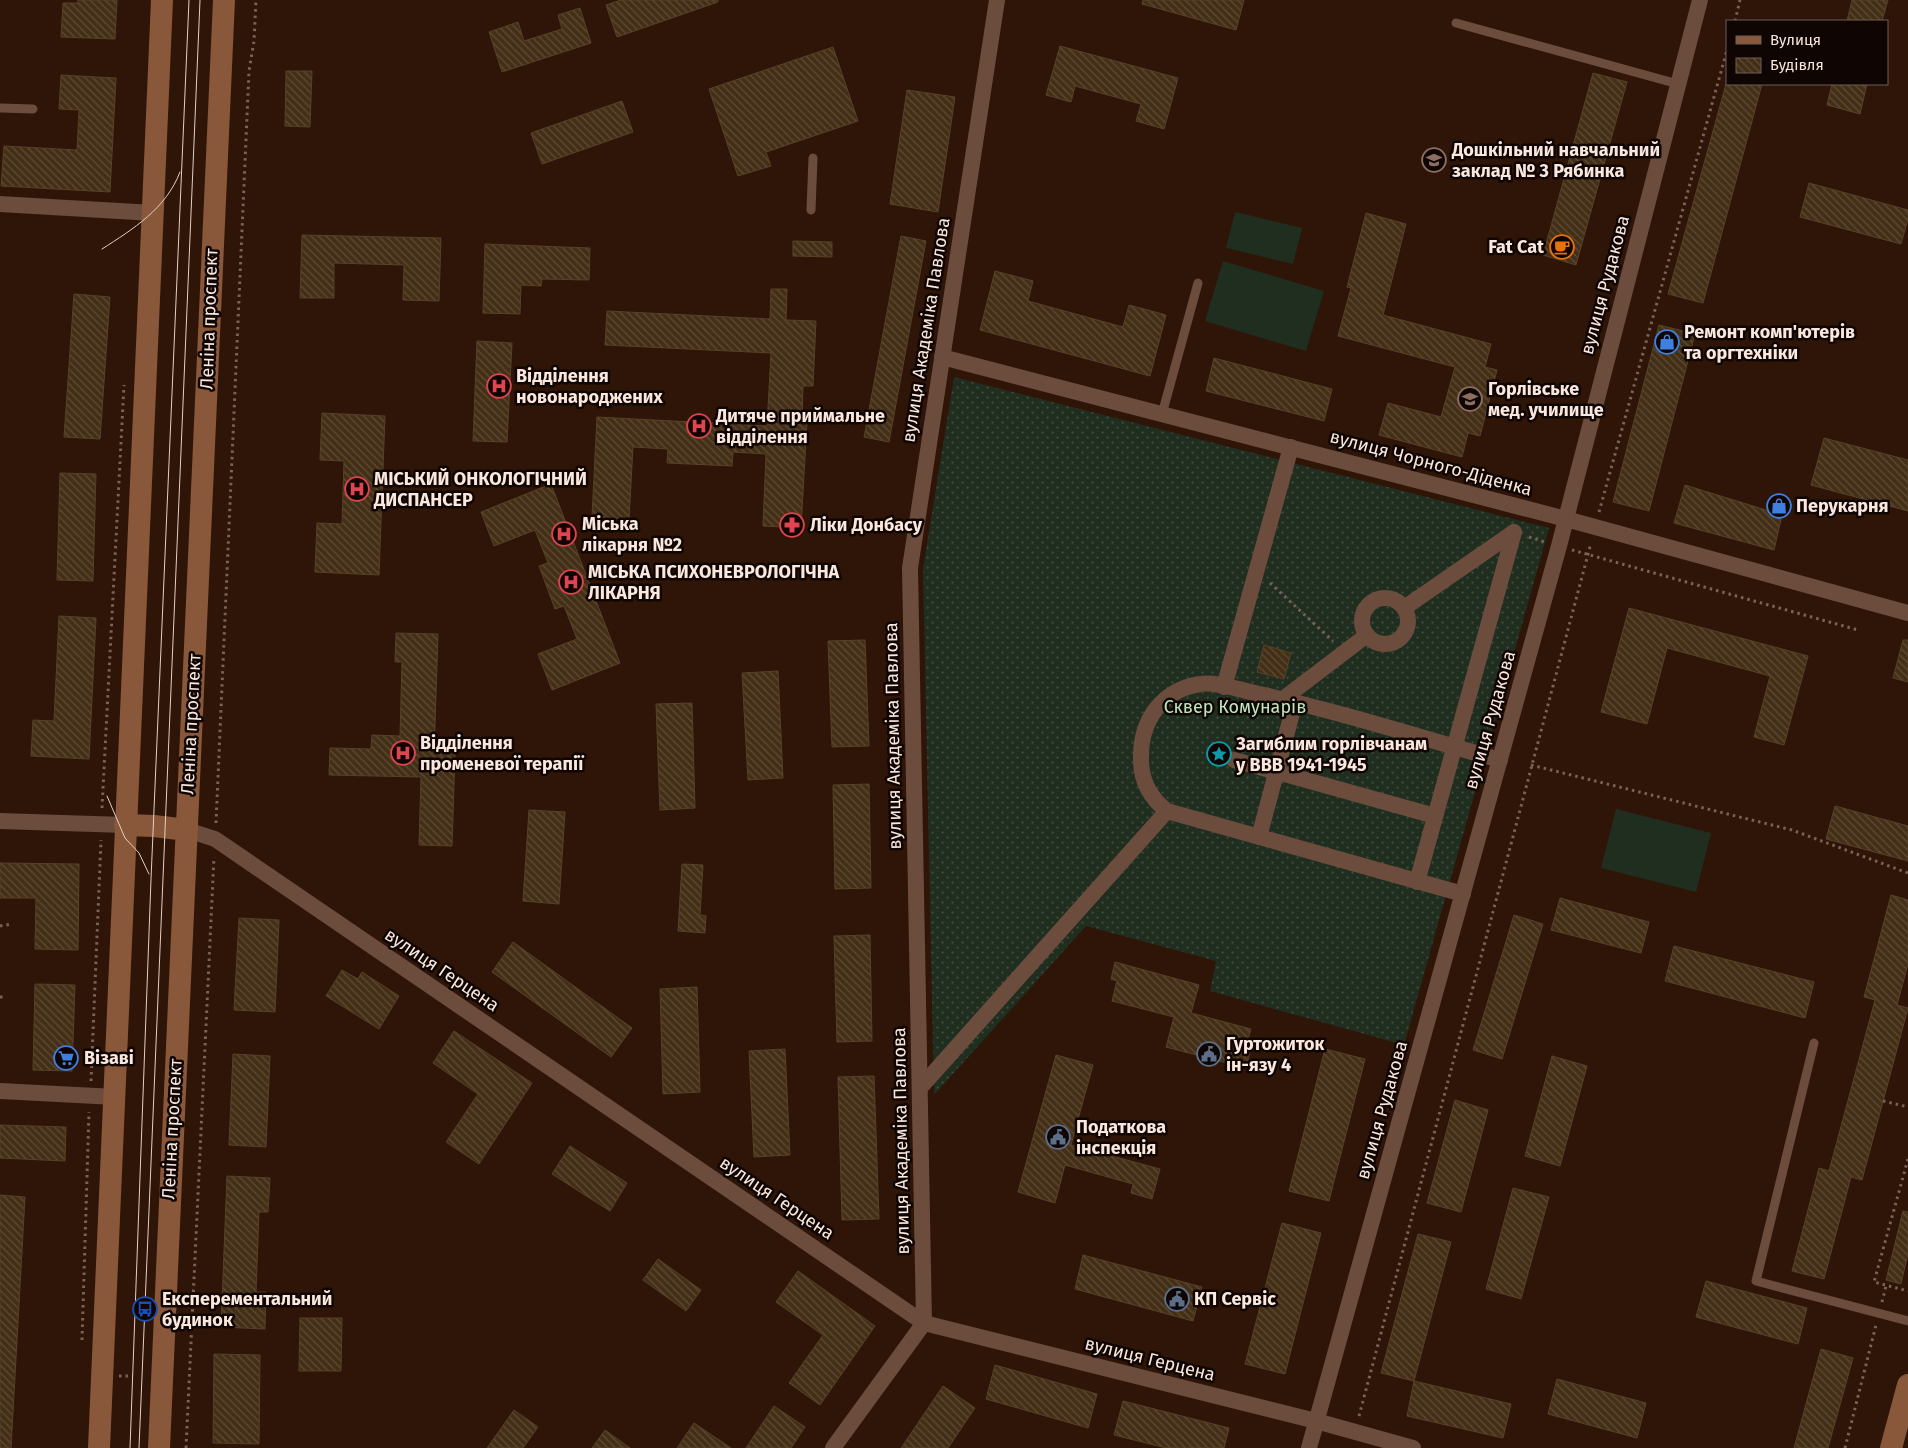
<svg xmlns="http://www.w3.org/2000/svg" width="1908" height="1448" viewBox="0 0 1908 1448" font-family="'Fira Sans',sans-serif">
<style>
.grass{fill:url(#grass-dots)}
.pitch{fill:#202e1f}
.building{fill:url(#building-back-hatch);stroke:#574129}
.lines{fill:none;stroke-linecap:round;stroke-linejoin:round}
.path{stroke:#796256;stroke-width:3;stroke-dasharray:2.5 4;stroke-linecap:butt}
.lane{stroke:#6b4c3d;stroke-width:9}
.street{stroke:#6b4c3d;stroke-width:16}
.secondary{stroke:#895739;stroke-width:22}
.tram{stroke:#e3cfc6;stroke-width:1}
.labels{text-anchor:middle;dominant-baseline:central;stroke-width:5;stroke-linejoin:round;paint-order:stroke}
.poi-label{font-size:18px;font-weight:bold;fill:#fae7de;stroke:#0f0502;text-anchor:start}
.street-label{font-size:18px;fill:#fae7de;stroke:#0f0502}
.park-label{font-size:18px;fill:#bee8bc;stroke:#0f0502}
</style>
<defs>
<pattern id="grass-dots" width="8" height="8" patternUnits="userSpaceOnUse" patternTransform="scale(1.25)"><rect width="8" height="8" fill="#202e1f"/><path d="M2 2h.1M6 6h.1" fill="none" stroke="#414c3f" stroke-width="1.8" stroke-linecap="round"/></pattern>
<pattern id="building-back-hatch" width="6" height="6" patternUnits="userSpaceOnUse" patternTransform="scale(1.25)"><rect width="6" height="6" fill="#432e16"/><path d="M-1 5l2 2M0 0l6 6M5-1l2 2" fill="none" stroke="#5f4c37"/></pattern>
</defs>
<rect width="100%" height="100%" fill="#2f1507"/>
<path class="grass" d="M 954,377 L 1549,528 L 1404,1045 L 1210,991 L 1216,961 L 1086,926 L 934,1095 L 923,569 Z"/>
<g class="pitch">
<path d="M 1235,212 L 1302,228 L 1293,264 L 1226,248 Z"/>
<path d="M 1223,261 L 1324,291 L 1306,351 L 1205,321 Z"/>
<path d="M 1616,809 L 1711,833 L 1696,892 L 1601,868 Z"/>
</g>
<g class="building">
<path d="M 78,0 L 117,0 L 115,39 L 61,37 L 63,3 L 78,3 Z"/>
<path d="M 621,0 L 718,0 L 718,2 L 617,37 L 606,5 Z"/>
<path d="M 1143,0 L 1244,0 L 1236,30 L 1142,4 Z"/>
<path d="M 1852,0 L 1888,0 L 1882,21 L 1847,21 Z"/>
<path d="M 580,8 L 591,43 L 502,72 L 489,32 L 518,22 L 524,41 L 562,29 L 558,15 Z"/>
<path d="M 1060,46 L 1178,78 L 1164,129 L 1136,121 L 1141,104 L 1075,86 L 1071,102 L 1046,95 Z"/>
<path d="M 833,47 L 858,121 L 766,152 L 771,166 L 738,176 L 709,89 Z"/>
<path d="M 286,71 L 312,71 L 310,127 L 285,126 Z"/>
<path d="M 1593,73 L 1627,82 L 1576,265 L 1543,255 Z"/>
<path d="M 61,75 L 116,78 L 110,192 L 1,186 L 4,146 L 77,150 L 79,110 L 59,109 Z"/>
<path d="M 1726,84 L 1762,84 L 1703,303 L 1668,294 Z"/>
<path d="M 1832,84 L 1867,84 L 1860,114 L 1827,105 Z"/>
<path d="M 907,90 L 955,97 L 938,212 L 890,204 Z"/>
<path d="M 622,101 L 633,132 L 542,164 L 531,133 Z"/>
<path d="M 1809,183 L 1908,210 L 1908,219 L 1901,244 L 1800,217 Z"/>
<path d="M 1366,213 L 1406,224 L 1383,315 L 1491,344 L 1485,367 L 1497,370 L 1480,436 L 1468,433 L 1462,457 L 1379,435 L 1388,403 L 1441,417 L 1455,367 L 1338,336 L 1351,288 L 1347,287 Z"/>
<path d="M 302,235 L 441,238 L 439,301 L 403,300 L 404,265 L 334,263 L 334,298 L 300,298 Z"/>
<path d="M 901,236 L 926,241 L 889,442 L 864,437 Z"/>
<path d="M 793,241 L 832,242 L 832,257 L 793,256 Z"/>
<path d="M 485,244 L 590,248 L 589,280 L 542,279 L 541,286 L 521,285 L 520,314 L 483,313 Z"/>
<path d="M 995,271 L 1033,281 L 1028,301 L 1123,327 L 1129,305 L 1166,315 L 1150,376 L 980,330 Z"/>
<path d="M 771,289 L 787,289 L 786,320 L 816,321 L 813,386 L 803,386 L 802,421 L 807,422 L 801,528 L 763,526 L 766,454 L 733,452 L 732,466 L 667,463 L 668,449 L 633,447 L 629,519 L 592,517 L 597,417 L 767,426 L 771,353 L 605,345 L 607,311 L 770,319 Z"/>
<path d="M 74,294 L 110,297 L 100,439 L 64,437 Z"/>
<path d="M 1659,325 L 1695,334 L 1649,511 L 1613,502 Z"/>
<path d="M 477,341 L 512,343 L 507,442 L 473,441 Z"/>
<path d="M 1214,358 L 1332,389 L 1324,421 L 1206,391 Z"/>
<path d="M 322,413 L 385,416 L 379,575 L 315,572 L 317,523 L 342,524 L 344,461 L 320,460 Z"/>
<path d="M 1824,438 L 1908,460 L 1908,511 L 1811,485 Z"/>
<path d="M 60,473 L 96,474 L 93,581 L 57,580 Z"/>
<path d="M 551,484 L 620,663 L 552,690 L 538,654 L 577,639 L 564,606 L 555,609 L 539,566 L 548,563 L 535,530 L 494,546 L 481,512 Z"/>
<path d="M 1685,485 L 1782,515 L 1774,550 L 1674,523 Z"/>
<path d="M 1629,608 L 1808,656 L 1784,745 L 1754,737 L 1770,676 L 1667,648 L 1647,724 L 1601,712 Z"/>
<path d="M 59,616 L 96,618 L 89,759 L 31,756 L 33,720 L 54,721 Z"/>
<path d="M 396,633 L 438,634 L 434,754 L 455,754 L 452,846 L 419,845 L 421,777 L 329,775 L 330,748 L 371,749 L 372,735 L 400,736 L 402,662 L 395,662 Z"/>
<path d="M 865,640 L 869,746 L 832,747 L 828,641 Z"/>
<path d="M 1903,640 L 1908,640 L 1908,682 L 1893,678 Z"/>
<path d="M 1264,645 L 1291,653 L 1284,679 L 1257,672 Z"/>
<path d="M 778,671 L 783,778 L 748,780 L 742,673 Z"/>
<path d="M 692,703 L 695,808 L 660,810 L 656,704 Z"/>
<path d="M 869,784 L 871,888 L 835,889 L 833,785 Z"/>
<path d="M 1835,806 L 1908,826 L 1908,861 L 1826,839 Z"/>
<path d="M 529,810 L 565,812 L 559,904 L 523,901 Z"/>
<path d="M 0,863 L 79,864 L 78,950 L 35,949 L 36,898 L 0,898 Z"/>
<path d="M 682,864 L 703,865 L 700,915 L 706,916 L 705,933 L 678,931 Z"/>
<path d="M 1891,895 L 1908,900 L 1908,964 L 1897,1005 L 1908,1008 L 1862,1180 L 1851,1177 L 1824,1279 L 1792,1271 L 1819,1168 L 1829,1171 L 1875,1000 L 1864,997 Z"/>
<path d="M 1560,898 L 1649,922 L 1641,953 L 1551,930 Z"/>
<path d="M 1514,915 L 1543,924 L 1502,1059 L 1473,1050 Z"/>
<path d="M 239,918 L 279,920 L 275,1012 L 234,1010 Z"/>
<path d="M 870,935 L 872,1041 L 837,1042 L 834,936 Z"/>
<path d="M 513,942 L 632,1028 L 611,1057 L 492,972 Z"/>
<path d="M 1674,946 L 1814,982 L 1805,1018 L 1665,981 Z"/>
<path d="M 1115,962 L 1199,985 L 1191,1013 L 1251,1029 L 1245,1050 L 1250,1052 L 1246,1068 L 1166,1047 L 1174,1017 L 1112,1001 L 1117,981 L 1111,979 Z"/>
<path d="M 342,970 L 358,979 L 362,972 L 399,996 L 379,1029 L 326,996 Z"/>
<path d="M 35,984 L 75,985 L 72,1071 L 33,1070 Z"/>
<path d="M 697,987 L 700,1092 L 663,1094 L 660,989 Z"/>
<path d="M 454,1031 L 532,1083 L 479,1164 L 446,1142 L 478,1094 L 433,1063 Z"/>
<path d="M 785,1049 L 790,1155 L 754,1157 L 749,1051 Z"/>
<path d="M 1325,1049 L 1365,1059 L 1329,1201 L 1289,1191 Z"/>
<path d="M 233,1054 L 270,1056 L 266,1147 L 229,1145 Z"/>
<path d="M 1056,1055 L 1093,1065 L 1071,1145 L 1160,1169 L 1152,1199 L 1131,1193 L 1133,1184 L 1065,1165 L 1055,1203 L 1018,1192 Z"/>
<path d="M 1552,1056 L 1587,1066 L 1560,1166 L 1525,1156 Z"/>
<path d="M 874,1076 L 879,1219 L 842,1220 L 838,1077 Z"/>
<path d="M 1455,1100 L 1488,1110 L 1461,1212 L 1427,1203 Z"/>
<path d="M 0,1125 L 66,1127 L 65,1161 L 0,1158 Z"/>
<path d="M 570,1146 L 627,1183 L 610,1211 L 552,1174 Z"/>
<path d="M 227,1176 L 270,1178 L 268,1212 L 259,1212 L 256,1292 L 266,1292 L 265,1329 L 221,1327 Z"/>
<path d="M 1513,1188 L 1549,1197 L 1521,1299 L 1486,1289 Z"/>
<path d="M 0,1195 L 25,1197 L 11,1448 L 0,1448 Z"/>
<path d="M 1903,1211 L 1908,1212 L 1908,1253 L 1901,1284 L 1886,1280 Z"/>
<path d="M 1282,1223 L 1321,1233 L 1285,1374 L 1245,1364 Z"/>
<path d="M 1418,1234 L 1451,1242 L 1414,1381 L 1381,1373 Z"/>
<path d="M 1083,1255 L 1202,1287 L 1193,1321 L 1075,1289 Z"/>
<path d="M 658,1259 L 701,1290 L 686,1311 L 643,1280 Z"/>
<path d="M 798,1271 L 875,1326 L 820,1405 L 789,1383 L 823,1335 L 776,1302 Z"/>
<path d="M 1706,1281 L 1807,1308 L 1798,1344 L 1696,1317 Z"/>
<path d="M 300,1318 L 342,1318 L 341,1371 L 299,1371 Z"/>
<path d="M 1821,1349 L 1853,1358 L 1828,1448 L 1794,1448 Z"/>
<path d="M 214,1354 L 260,1355 L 259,1444 L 213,1443 Z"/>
<path d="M 995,1365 L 1097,1394 L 1088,1428 L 986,1399 Z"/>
<path d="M 1557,1379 L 1646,1403 L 1637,1438 L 1548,1414 Z"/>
<path d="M 1414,1381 L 1511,1404 L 1503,1438 L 1407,1416 Z"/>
<path d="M 943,1386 L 975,1408 L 948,1448 L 901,1448 Z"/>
<path d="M 1123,1401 L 1229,1428 L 1224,1448 L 1166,1448 L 1114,1435 Z"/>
<path d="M 774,1406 L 805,1427 L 791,1448 L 746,1448 Z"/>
<path d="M 514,1410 L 538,1427 L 523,1448 L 487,1448 Z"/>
<path d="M 694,1423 L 731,1448 L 677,1448 Z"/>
<path d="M 605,1430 L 630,1448 L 592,1448 Z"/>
</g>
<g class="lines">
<g class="path">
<path d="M 1735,21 L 1740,0"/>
<path d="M 1524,491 L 1526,481"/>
<path d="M 1599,512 L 1727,50"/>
<path d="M 1529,537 L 1545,542"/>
<path d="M 1572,550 L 1858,630"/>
<path d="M 1270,583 L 1333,641"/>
<path d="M 1531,765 L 1792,830 L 1908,873"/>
<path d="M 102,808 L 124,385"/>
<path d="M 216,823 L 249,71 L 254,41 L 256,0"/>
<path d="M 0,926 L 12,924"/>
<path d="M 0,997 L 6,997"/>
<path d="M 91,1081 L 101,840"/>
<path d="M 1883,1101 L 1908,1107"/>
<path d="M 1908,1159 L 1874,1282 L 1908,1291"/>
<path d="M 1882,1302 L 1886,1286"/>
<path d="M 82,1340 L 89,1112"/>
<path d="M 119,1376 L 133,1376"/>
<path d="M 1359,1416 L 1591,543"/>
<path d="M 186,1448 L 214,857"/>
<path d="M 1845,1448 L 1876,1325"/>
</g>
<g class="lane">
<path d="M 1456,23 L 1678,84"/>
<path d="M 0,108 L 33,109"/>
<path d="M 811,210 L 813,158"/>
<path d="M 1162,414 L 1198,283"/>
<path d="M 1814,1043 L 1756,1281 L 1908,1321"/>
</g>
<g class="street">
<path d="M 0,204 L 153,213"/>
<path d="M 942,357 L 1566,519 L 1908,613"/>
<circle cx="1385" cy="621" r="23"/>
<path d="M 1404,608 L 1514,532"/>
<path d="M 1224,687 L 1291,447"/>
<path d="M 1283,699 L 1367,635"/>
<path d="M 1234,760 L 1435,816"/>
<path d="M 0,821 L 125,825"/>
<path d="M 187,830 L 215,839 L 924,1323 L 1316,1421 L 1413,1448"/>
<path d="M 1259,837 L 1295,702"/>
<path d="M 1417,882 L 1514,532"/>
<path d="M 1463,894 L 1167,811 C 1149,797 1140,779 1141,756 C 1141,720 1162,690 1200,684 C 1216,681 1239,690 1255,693 C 1338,711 1419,737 1500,760"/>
<path d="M 920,1088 L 1167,811"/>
<path d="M 0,1091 L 115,1097"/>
<path d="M 833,1448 L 924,1323 L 910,568 L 997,0"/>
<path d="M 1309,1448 L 1559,546 L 1700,0"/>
</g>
<g class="secondary">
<path d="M 125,825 L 154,826 L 187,830"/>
<path d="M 99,1448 L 162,0"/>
<path d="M 159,1448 L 224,0"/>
<path d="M 1891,1448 L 1908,1385"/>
</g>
<g class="tram">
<path d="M 102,249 C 133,229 166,209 180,172"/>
<path d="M 107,796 L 125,838 L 139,853 L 149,874"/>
<path d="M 130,1448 L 151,879 L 189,0"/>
<path d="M 139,1448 L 200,0"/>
</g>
</g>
<defs>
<g id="school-ring" transform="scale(1.25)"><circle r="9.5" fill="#0f0502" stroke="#8d6e63" stroke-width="1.5"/><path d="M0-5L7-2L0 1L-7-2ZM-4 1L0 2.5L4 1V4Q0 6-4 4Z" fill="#8d6e63"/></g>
<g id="cafe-ring" transform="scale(1.25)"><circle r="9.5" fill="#0f0502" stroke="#e8710a" stroke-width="1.5"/><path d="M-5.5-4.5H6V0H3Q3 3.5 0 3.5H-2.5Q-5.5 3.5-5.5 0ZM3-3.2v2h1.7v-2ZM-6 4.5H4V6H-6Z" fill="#e8710a"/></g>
<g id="shop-ring" transform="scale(1.25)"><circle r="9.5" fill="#0f0502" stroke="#3f7fe0" stroke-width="1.5"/><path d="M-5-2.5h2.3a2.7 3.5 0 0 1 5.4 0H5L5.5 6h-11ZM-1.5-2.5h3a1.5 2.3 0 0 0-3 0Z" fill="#3f7fe0"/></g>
<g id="hospital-ring" transform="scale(1.25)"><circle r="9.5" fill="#0f0502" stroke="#e0444e" stroke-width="1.5"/><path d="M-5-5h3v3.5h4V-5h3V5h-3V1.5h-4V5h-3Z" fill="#e0444e"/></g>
<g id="university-ring" transform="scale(1.25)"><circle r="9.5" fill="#0f0502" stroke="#8d6e63" stroke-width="1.5"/><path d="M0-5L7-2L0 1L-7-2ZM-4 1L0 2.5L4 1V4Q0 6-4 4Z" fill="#8d6e63"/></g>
<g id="pharmacy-ring" transform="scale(1.25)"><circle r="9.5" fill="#0f0502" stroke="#e0444e" stroke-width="1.5"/><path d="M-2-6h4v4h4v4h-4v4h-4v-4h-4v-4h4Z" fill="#e0444e"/></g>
<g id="sight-ring" transform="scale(1.25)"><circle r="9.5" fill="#0f0502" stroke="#0f9aa8" stroke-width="1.5"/><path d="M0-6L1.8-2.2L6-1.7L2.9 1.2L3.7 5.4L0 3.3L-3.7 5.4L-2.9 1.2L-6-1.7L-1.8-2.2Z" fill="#0f9aa8"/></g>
<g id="civic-ring" transform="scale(1.25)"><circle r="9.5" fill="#0f0502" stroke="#5c6f8a" stroke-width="1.5"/><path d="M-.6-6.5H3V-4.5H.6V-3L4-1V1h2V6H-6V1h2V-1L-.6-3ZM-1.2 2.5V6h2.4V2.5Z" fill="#5c6f8a"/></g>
<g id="supermarket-ring" transform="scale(1.25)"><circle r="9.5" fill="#0f0502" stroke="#3f7fe0" stroke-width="1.5"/><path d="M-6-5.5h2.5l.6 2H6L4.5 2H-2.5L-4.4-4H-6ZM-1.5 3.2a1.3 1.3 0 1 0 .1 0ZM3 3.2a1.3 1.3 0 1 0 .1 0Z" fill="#3f7fe0"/></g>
<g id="bus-ring" transform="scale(1.25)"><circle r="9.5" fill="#0f0502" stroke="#1a4fb4" stroke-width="1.5"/><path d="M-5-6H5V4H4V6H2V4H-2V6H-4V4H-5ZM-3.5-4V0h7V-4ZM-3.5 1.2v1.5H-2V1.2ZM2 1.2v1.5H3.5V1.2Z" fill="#1a4fb4"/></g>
</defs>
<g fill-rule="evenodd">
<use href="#school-ring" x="1434" y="160"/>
<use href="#cafe-ring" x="1562" y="247"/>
<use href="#shop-ring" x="1667" y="342"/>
<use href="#hospital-ring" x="499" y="386"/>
<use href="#university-ring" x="1470" y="399"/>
<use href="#hospital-ring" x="699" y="426"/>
<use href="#hospital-ring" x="357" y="489"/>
<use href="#shop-ring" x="1779" y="506"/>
<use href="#pharmacy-ring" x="792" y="525"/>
<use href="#hospital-ring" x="564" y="534"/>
<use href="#hospital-ring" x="571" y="582"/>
<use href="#hospital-ring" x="403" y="753"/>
<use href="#sight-ring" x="1219" y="754"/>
<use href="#civic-ring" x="1209" y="1054"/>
<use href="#supermarket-ring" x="66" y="1058"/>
<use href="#civic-ring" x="1058" y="1137"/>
<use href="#civic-ring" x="1177" y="1299"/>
<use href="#bus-ring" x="145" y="1309"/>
</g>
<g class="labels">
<g class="poi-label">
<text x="1452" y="150">Дошкільний навчальний<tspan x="1452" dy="21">заклад № 3 Рябинка</tspan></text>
<text x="1544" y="247" text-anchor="end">Fat Cat</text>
<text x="1684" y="332">Ремонт комп'ютерів<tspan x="1684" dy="21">та оргтехніки</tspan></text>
<text x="516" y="376">Відділення<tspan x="516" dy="21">новонароджених</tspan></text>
<text x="1488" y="389">Горлівське<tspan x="1488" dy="21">мед. училище</tspan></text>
<text x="716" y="416">Дитяче приймальне<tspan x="716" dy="21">відділення</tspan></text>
<text x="374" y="479">МІСЬКИЙ ОНКОЛОГІЧНИЙ<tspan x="374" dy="21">ДИСПАНСЕР</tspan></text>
<text x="1796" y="506">Перукарня</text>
<text x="582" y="524">Міська<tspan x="582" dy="21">лікарня №2</tspan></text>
<text x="810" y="525">Ліки Донбасу</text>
<text x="588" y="572">МІСЬКА ПСИХОНЕВРОЛОГІЧНА<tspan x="588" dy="21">ЛІКАРНЯ</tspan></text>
<text x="420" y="743">Відділення<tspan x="420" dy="21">променевої терапії</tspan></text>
<text x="1236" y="744">Загиблим горлівчанам<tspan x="1236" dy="21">у ВВВ 1941-1945</tspan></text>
<text x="1226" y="1044">Гуртожиток<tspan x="1226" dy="21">ін-язу 4</tspan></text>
<text x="84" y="1058">Візаві</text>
<text x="1076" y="1127">Податкова<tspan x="1076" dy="21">інспекція</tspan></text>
<text x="162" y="1299">Експерементальний<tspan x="162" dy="21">будинок</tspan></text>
<text x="1194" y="1299">КП Сервіс</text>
</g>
<g class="street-label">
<text transform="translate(1605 285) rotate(-75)">вулиця Рудакова</text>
<text transform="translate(209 319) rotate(-88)">Леніна проспект</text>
<text transform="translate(926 330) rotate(-81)">вулиця Академіка Павлова</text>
<text transform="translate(1431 463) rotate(15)">вулиця Чорного-Діденка</text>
<text transform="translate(1490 720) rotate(-74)">вулиця Рудакова</text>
<text transform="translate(191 724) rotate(-87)">Леніна проспект</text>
<text transform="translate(893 736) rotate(-91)">вулиця Академіка Павлова</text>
<text transform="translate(442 970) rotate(34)">вулиця Герцена</text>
<text transform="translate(1382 1110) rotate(-74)">вулиця Рудакова</text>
<text transform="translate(172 1129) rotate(-87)">Леніна проспект</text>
<text transform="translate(901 1141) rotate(-91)">вулиця Академіка Павлова</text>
<text transform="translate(777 1198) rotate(34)">вулиця Герцена</text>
<text transform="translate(1150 1359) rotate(14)">вулиця Герцена</text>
</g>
<g class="park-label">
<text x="1235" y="707">Сквер Комунарів</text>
</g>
</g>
<rect x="1726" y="20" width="162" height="65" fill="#0f0502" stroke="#6d5f5a"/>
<rect x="1736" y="36" width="25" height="8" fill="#895739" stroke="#6d5f5a"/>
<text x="1770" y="45" font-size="15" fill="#fae7de">Вулиця</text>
<rect x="1736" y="58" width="25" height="15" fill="url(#building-back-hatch)" stroke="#6d5f5a"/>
<text x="1770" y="70" font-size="15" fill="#fae7de">Будівля</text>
</svg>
